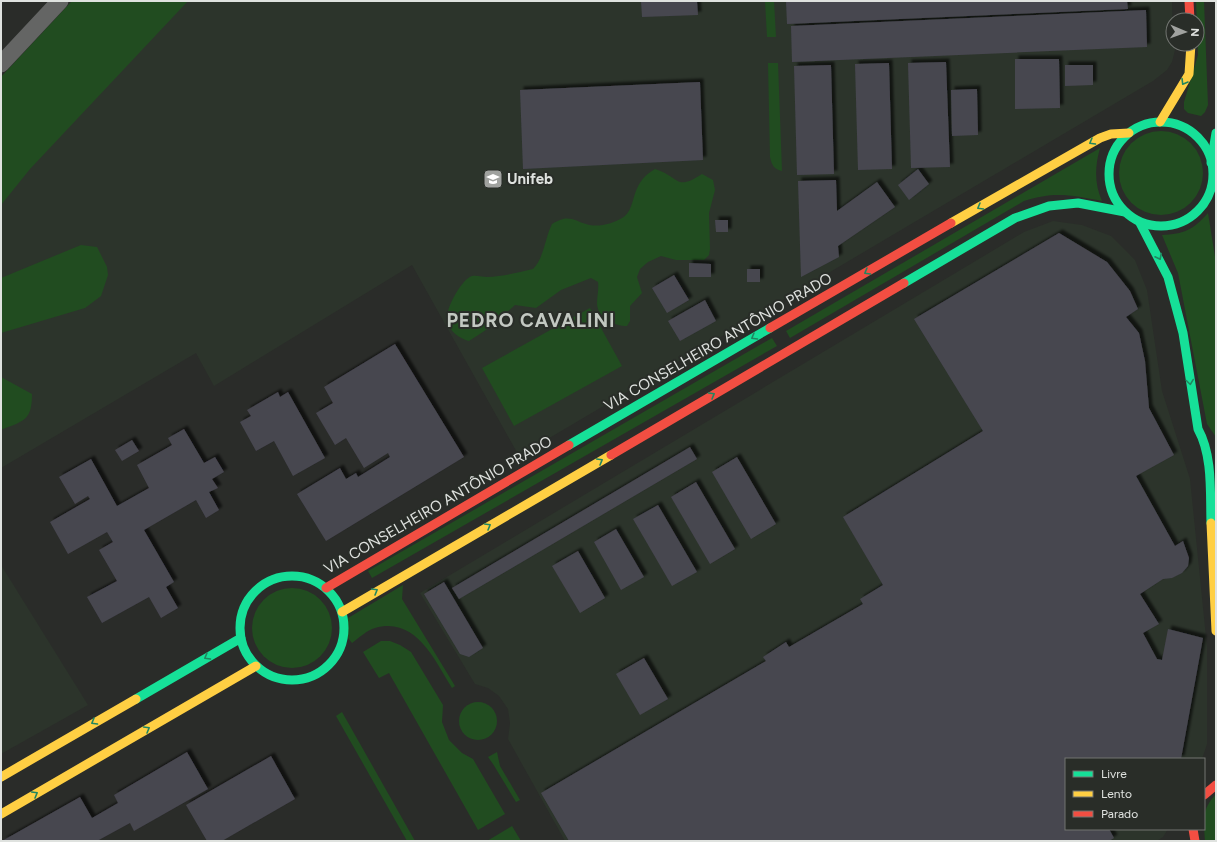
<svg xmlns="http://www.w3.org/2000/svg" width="1217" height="842" viewBox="0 0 1217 842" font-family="Figtree,sans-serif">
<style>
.built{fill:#2c342b}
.green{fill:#214c20}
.building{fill:#474650;filter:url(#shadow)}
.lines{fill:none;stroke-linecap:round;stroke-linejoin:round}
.street{stroke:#646564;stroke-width:17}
.fast{stroke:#16e098;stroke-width:9}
.slow{stroke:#ffcf43;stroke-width:9}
.jam{stroke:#f24e42;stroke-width:9}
.oneway{stroke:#208660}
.labels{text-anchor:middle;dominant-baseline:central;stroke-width:4;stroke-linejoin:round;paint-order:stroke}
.poi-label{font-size:15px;font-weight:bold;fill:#dfe2df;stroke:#292d28;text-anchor:start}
.street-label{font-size:15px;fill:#dfe2df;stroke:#292d28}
.district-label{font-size:19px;font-weight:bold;letter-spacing:1px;fill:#c2c8c1;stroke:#292d28}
</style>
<defs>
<filter id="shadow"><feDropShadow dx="3.5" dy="-3.5" stdDeviation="1" flood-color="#0009"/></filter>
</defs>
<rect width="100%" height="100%" fill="#2a2c29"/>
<g class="built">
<path d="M 72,1 L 1172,1 L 1173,44 L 1175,50 L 1172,62 L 1167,70 L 1153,81 L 519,456 L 412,265 L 214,386 L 196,353 L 1,468 L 1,77 Z"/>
<path d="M 1053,221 L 1082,225 L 1111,236 L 1135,260 L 1147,290 L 1162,391 L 1190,479 L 1207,647 L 1207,744 L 1202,759 L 1066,759 L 1066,829 L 1168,829 L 1163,837 L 1157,841 L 565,841 L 508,739 L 510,723 L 508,709 L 499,696 L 488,688 L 475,684 L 420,593 L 1024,232 Z"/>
<path d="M 1,565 L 88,705 L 1,754 Z"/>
</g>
<g class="green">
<path d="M 72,1 L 188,1 L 30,169 L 1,205 L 1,77 Z"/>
<path d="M 765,1 L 774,1 L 776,37 L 767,37 Z"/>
<path d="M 1196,1 L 1204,1 L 1208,105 L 1205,112 L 1201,116 L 1188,113 L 1184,109 L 1184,102 L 1198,55 Z"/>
<path d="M 768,63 L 778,63 L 782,171 C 774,169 772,166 770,157 Z"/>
<circle cx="1161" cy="173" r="42"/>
<path d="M 1100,148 C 1095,166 1094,183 1102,201 C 1072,195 1054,191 1024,201 L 790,338 L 786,331 Z"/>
<path d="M 655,169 C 679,176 675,192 702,174 L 713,180 L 715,190 L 709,213 L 710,249 L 709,255 L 704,260 L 676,260 L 661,256 L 648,262 L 640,269 L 637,277 L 642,293 L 630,306 L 630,321 L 627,326 C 614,326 598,318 597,304 C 597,296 599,289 598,282 L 591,278 L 561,290 L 536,308 L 515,305 L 489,328 L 469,341 C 458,338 446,329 447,316 C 448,305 462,279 472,276 C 477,275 483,277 487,277 C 503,276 517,273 533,269 C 544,258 545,238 552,224 C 555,222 559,220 563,219 C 572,217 578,222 586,224 C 597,228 612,224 622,218 C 638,209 628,184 655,169 Z"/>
<path d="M 1208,213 L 1216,263 L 1216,437 L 1207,424 L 1178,273 L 1162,235 C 1184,234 1193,230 1208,213 Z"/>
<path d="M 81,245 L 97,247 L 107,267 L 108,275 L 101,296 L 85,308 L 1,333 L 1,278 Z"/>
<path d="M 590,308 L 622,366 L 514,426 L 482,368 Z"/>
<path d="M 772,338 L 777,346 L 372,578 L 368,571 Z"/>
<path d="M 1,377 L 32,394 C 32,419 25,421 3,429 L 1,429 Z"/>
<path d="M 403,585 L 402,599 L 455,686 L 452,688 C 435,661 416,616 375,628 C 367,630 359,638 352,643 L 348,638 L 348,618 Z"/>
<circle cx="292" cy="628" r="40"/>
<path d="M 381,641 L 390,641 L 400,645 L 411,652 L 443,705 L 442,722 L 449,740 L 462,753 L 473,759 L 505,814 L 478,830 L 389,673 L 379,678 L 363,652 Z"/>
<circle cx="478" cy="721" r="19"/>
<path d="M 342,712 L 415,841 L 407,841 L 336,716 Z"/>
<path d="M 497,752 L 500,766 L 520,800 L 516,802 L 493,764 L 488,757 Z"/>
<path d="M 1216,794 L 1216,841 L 1205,841 C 1204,820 1201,810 1216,794 Z"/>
<path d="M 512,826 L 521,841 L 487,841 Z"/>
</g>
<g class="building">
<path d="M 641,1 L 697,1 L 698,15 L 642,17 Z"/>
<path d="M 786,1 L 1127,1 L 1128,9 L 787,24 Z"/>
<path d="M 1146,10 L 1147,47 L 792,62 L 791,26 Z"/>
<path d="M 1015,59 L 1059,59 L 1060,108 L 1015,109 Z"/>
<path d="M 946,62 L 950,167 L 911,168 L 908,63 Z"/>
<path d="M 889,63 L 892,169 L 858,170 L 855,64 Z"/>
<path d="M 831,65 L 834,174 L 797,175 L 794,66 Z"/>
<path d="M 1065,65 L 1093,65 L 1093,85 L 1065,86 Z"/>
<path d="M 700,82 L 703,160 L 523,169 L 520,90 Z"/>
<path d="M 977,89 L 978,135 L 952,136 L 951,90 Z"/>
<path d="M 918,169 L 929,184 L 909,200 L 898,185 Z"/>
<path d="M 836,180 L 837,211 L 877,182 L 895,207 L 838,246 L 839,257 L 801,277 L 798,181 Z"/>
<path d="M 715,220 L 728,220 L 728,232 L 716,232 Z"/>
<path d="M 1059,233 L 1107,262 L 1130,291 L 1138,309 L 1126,317 L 1139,333 L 1145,361 L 1149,408 L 1174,455 L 1136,476 L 1175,546 L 1183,541 L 1189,558 L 1188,566 L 1182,573 L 1172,578 L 1163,579 L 1140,594 L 1159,624 L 1143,633 L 1157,659 L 1162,660 L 1168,629 L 1203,638 L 1181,759 L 1066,759 L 1066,829 L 1109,829 L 1114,838 L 1109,841 L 569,841 L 541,793 L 766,661 L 763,657 L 786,642 L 789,647 L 863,604 L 860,599 L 883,585 L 843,517 L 983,431 L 914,319 Z"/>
<path d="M 689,263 L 711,264 L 711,277 L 689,277 Z"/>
<rect x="747" y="269" width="13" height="13"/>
<path d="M 674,275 L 689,300 L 667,313 L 652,288 Z"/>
<path d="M 705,300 L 716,321 L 680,341 L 668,321 Z"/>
<path d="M 395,344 L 464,457 L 326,541 L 297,494 L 340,468 L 346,479 L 356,473 L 358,477 L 390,457 L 388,453 L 364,468 L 346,438 L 335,445 L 316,413 L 333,403 L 324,387 Z"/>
<path d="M 278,392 L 280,397 L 288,392 L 325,458 L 293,476 L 274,441 L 256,451 L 240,422 L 251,416 L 247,410 Z"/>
<path d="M 184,429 L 204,463 L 215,457 L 224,472 L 212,479 L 218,488 L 209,492 L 219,510 L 206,518 L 196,500 L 144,530 L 174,582 L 166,587 L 178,608 L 161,618 L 149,597 L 102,623 L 87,597 L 117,581 L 99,550 L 113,542 L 107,532 L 68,554 L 50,522 L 90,499 L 88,496 L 75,504 L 59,477 L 91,459 L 117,506 L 149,488 L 137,465 L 172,445 L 168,438 Z"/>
<path d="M 132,440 L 139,451 L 122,461 L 115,450 Z"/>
<path d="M 690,447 L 697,459 L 459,599 L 452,588 Z"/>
<path d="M 737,457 L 776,524 L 751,539 L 712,472 Z"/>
<path d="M 696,482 L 735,549 L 710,564 L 671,497 Z"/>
<path d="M 658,505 L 697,572 L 672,586 L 633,519 Z"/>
<path d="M 616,529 L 644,577 L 621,590 L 594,542 Z"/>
<path d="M 578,551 L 605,598 L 580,613 L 552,566 Z"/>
<path d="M 444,582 L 483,648 L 469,657 L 460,654 L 424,594 Z"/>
<path d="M 644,658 L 668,699 L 640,715 L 616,674 Z"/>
<path d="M 187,752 L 208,789 L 134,831 L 130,823 L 97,841 L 2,841 L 80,797 L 92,818 L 118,803 L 114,795 Z"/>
<path d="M 271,756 L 295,799 L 222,841 L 207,841 L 186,805 Z"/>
</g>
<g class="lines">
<path class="street" d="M 1,64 L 60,1"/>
<g class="fast">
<circle cx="1161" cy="174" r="52"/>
<path d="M 1211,163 L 1216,133"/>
<path d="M 1140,223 L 1168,277 L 1183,333 L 1198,429 C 1213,456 1210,493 1211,523"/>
<path d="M 904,283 L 1015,218 L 1049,206 L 1078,203 L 1125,212"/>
<path d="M 569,445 L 770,328"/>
<circle cx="292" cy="628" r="52"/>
<path d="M 136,699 L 241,638"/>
</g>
<g class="slow">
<path d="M 1160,122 L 1189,74 L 1191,44"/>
<path d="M 951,223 L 1100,138 L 1111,134 L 1129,133"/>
<path d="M 1211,523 L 1216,631"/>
<path d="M 342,612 L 611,455"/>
<path d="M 1,777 L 136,699"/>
<path d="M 1,814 L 256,666"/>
</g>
<g class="jam">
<path d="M 1189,1 L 1190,20"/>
<path d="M 770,328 L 951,223"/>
<path d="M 611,455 L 904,283"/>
<path d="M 326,588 L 569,445"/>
<path d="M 1204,795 L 1216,785"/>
<path d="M 1193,829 L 1195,841"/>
</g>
</g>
<defs><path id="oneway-chevron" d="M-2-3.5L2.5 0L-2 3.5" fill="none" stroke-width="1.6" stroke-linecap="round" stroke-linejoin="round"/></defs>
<g class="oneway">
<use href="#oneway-chevron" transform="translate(1184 82) rotate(121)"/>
<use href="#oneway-chevron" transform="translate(1092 142) rotate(150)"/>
<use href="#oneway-chevron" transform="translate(980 207) rotate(150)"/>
<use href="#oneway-chevron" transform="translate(1159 257) rotate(63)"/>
<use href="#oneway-chevron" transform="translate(867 272) rotate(150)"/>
<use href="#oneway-chevron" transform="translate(754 337) rotate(150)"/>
<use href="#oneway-chevron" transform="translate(1190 382) rotate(82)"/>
<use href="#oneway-chevron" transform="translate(712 395) rotate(-30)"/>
<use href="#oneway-chevron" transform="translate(600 461) rotate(-30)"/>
<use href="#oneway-chevron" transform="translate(488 526) rotate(-30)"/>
<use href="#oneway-chevron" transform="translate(375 591) rotate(-30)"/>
<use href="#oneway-chevron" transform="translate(207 657) rotate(150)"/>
<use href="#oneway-chevron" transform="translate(94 722) rotate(150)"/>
<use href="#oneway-chevron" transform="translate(147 729) rotate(-30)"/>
<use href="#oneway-chevron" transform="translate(35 794) rotate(-30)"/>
</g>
<defs>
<g id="university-square" transform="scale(1)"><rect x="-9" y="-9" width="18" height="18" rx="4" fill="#a0a29f" stroke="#292d28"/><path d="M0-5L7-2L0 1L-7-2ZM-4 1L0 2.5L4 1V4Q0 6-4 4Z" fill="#fff"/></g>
</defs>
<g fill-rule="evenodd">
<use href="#university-square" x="493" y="179"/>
</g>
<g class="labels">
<g class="poi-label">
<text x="507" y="179">Unifeb</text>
</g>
<g class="street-label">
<text transform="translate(718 342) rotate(-30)">VIA CONSELHEIRO ANTÔNIO PRADO</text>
<text transform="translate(438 505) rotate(-30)">VIA CONSELHEIRO ANTÔNIO PRADO</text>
</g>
<g class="district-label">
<text x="531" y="320">PEDRO CAVALINI</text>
</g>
</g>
<rect width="1217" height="842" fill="none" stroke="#dfe2df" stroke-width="4"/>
<rect x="1065" y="758" width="140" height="72" fill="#292d28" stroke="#727571"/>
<rect x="1073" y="771" width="20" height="6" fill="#16e098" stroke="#727571"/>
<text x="1101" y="778" font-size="12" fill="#dfe2df">Livre</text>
<rect x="1073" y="791" width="20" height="6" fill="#ffcf43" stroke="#727571"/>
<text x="1101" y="798" font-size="12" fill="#dfe2df">Lento</text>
<rect x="1073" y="811" width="20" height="6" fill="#f24e42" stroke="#727571"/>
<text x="1101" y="818" font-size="12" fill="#dfe2df">Parado</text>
<g transform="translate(1185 32) rotate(92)"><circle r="19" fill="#292d28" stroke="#727571"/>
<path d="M0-3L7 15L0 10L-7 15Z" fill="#a0a29f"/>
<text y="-6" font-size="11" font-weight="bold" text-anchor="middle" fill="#dfe2df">N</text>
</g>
</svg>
